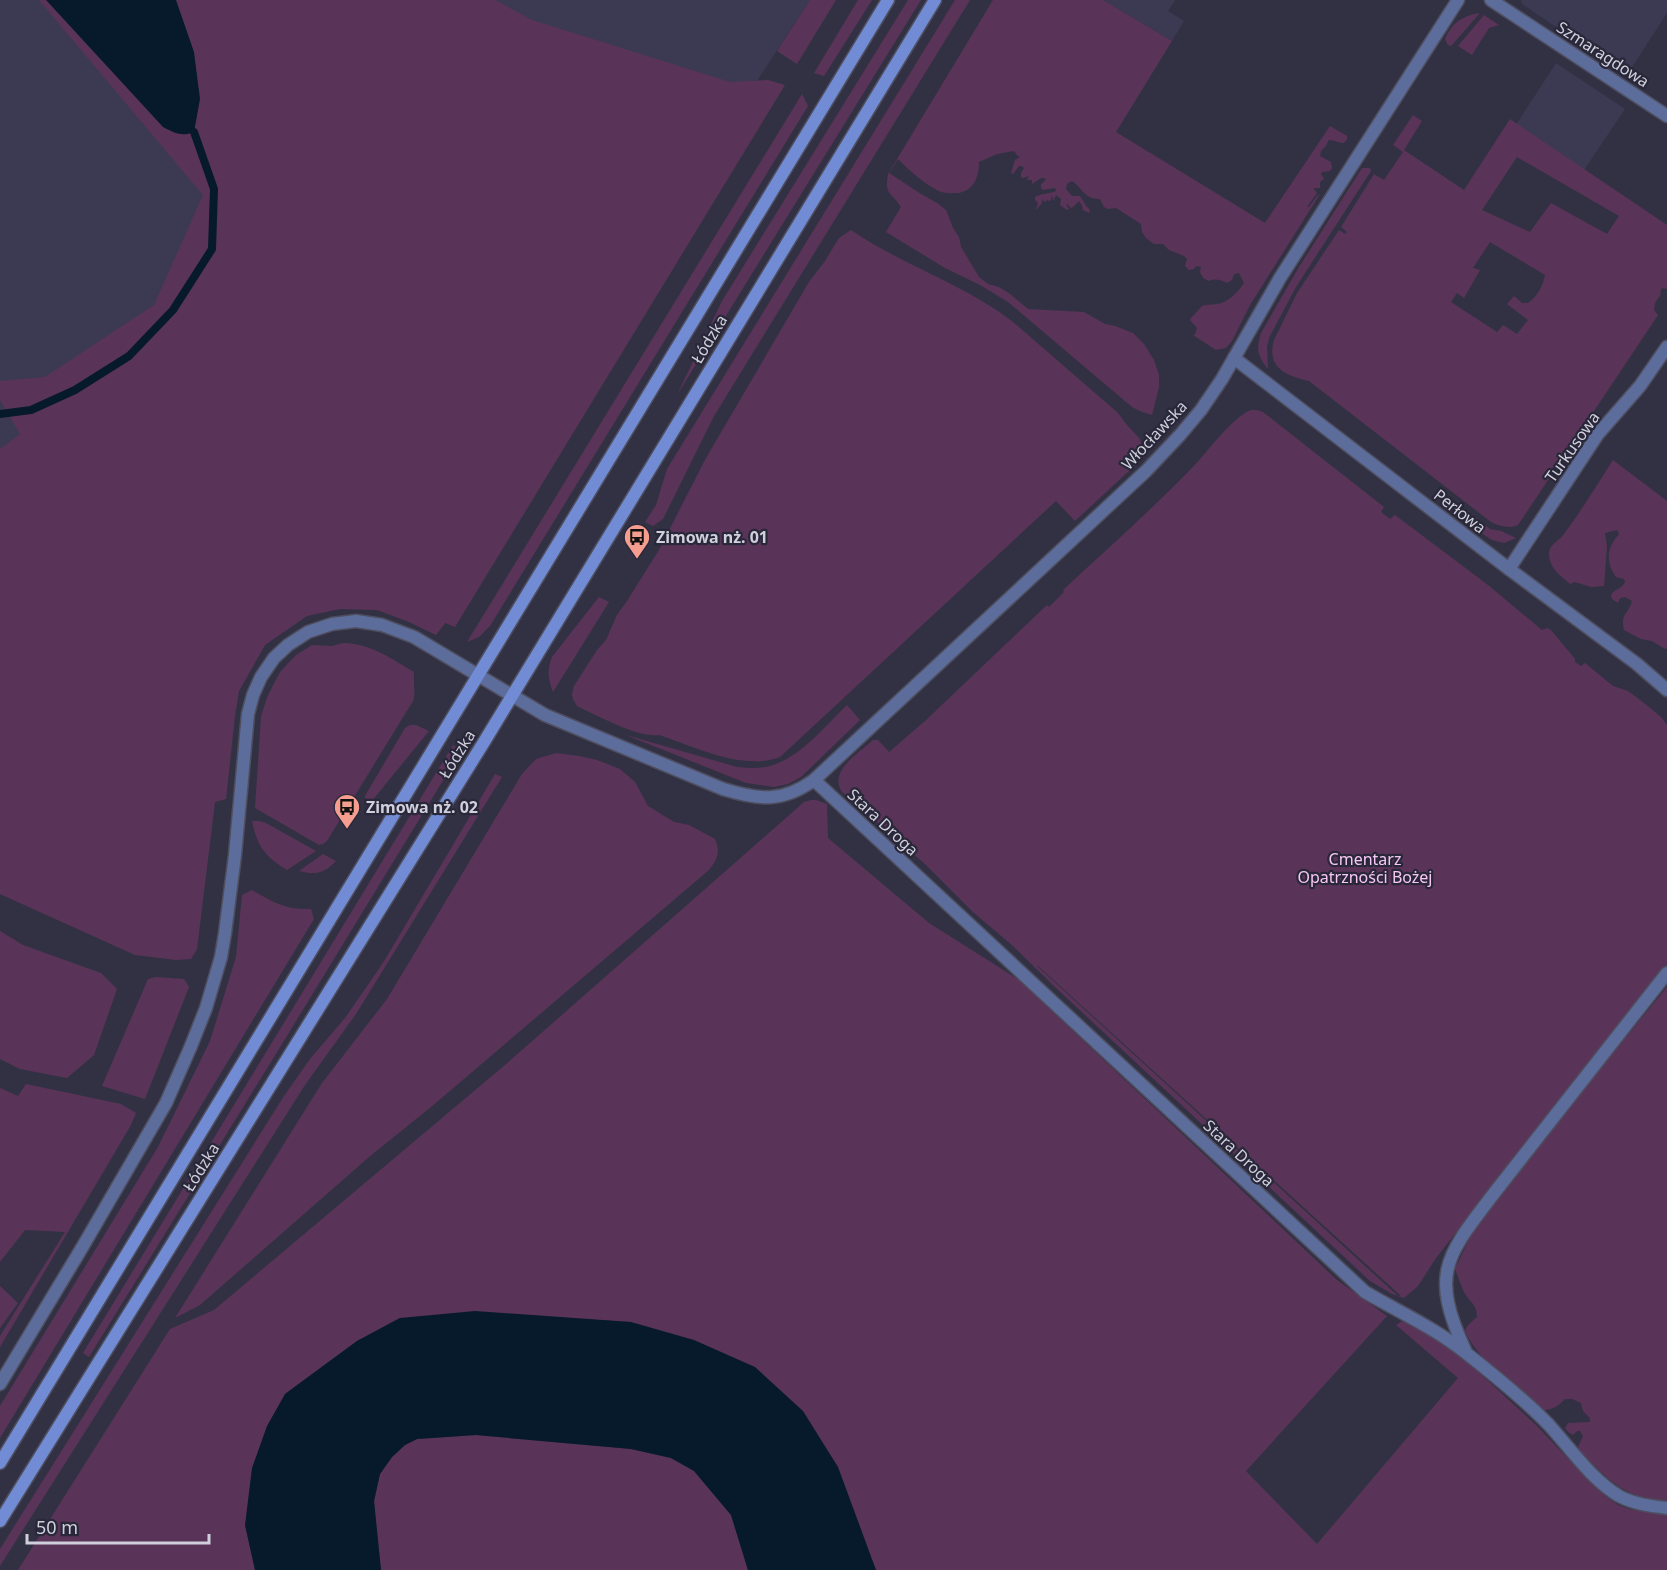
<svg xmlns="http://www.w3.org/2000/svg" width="1667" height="1570" viewBox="0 0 1667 1570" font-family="'Noto Sans',sans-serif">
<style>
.built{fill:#3c3a53}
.green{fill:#5a3458;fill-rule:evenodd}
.water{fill:#061a2b}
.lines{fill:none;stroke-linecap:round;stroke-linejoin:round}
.stream{stroke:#061a2b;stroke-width:8}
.minor-casing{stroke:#4e4e5f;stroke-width:15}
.secondary-casing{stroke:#4e4e5f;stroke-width:15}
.minor{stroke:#5c6d9b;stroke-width:12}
.secondary{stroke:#718cd5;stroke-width:12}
.labels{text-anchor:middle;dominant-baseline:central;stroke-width:4.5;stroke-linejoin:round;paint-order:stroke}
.street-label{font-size:16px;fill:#d0d0dc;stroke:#29273a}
.poi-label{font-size:16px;font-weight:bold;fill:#d0d0dc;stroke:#29273a;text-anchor:start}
.park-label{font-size:16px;fill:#f8c6f4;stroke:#29273a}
</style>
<rect width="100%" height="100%" fill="#323144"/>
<g class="built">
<path d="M 0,0 L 810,0 L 751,90 L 0,689 Z"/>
<path d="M 1103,0 L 1175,0 L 1168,11 L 1184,21 L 1172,41 Z"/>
<path d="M 1521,0 L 1667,0 L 1667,13 L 1627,75 L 1522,4 Z"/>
<path d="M 1556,63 L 1625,109 L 1580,176 L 1512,131 Z"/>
</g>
<g class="green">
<path d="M 39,0 L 495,0 L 532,20 L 730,82 L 768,80 L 785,85 L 455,627 L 445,623 L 436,635 L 409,622 L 377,610 L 340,609 L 307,616 L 265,645 L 239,691 L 235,716 L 226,799 L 215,802 L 197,949 L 191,959 L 176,960 L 135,955 L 0,894 L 0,449 L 20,434 L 0,400 L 0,381 L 45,377 L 154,305 L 203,195 Z"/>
<path d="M 810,0 L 836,0 L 797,64 L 777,51 Z"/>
<path d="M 858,0 L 872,0 L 824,76 L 814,73 Z"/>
<path d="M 908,0 L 921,0 L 677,395 L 722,301 Z"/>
<path d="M 955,0 L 970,0 L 714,416 L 663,519 L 653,526 L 645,522 L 656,505 L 667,469 Z"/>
<path d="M 993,0 L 1103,0 L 1172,41 L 1116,132 L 1265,223 L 1330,126 L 1347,136 L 1347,139 L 1344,143 C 1338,143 1335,140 1329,140 L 1325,147 L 1321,151 L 1320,156 L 1331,162 L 1332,168 L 1330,171 L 1322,172 L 1321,174 L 1324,179 L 1320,182 L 1320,188 L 1313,188 L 1317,193 L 1307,207 L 1309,207 L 1317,196 L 1320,194 L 1250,305 L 1232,341 L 1226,348 L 1216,350 L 1193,335 L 1195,334 L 1197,328 L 1190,320 L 1191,318 L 1202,306 C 1207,304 1212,305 1217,304 C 1228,303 1238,292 1244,283 L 1239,273 L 1234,274 L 1232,280 L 1227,283 C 1221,280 1215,278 1209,281 L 1203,278 L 1200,272 L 1201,267 L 1196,266 L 1194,269 L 1189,270 L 1185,266 L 1187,259 L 1184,256 L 1169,250 L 1163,244 L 1154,244 L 1146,238 L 1142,232 L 1141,224 L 1116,208 L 1108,209 L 1104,207 L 1100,199 C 1082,198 1084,189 1072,181 L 1067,184 L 1066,189 L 1072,196 L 1080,196 L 1086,206 L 1090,210 L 1089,213 L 1083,210 L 1082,205 L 1079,201 L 1073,207 L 1071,208 L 1067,204 L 1066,205 L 1069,209 L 1067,210 L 1060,205 L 1061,199 L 1056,195 L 1053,201 L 1052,194 L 1051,200 L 1048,201 L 1048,199 L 1045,202 L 1042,199 L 1042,203 L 1037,209 L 1036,209 L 1038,204 L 1036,200 L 1035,201 L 1035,197 C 1042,193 1049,194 1056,191 L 1055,188 L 1043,190 L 1041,188 L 1041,184 L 1046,180 L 1044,178 L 1041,178 L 1032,184 L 1032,180 L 1027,180 L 1029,176 L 1023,178 L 1021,177 L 1021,173 L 1024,168 L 1022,166 L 1019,166 L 1013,174 L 1011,173 L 1015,160 L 1020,157 L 1017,155 L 1014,151 L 997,154 L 979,162 C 979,179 972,194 953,193 C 948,193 943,193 939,191 C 924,184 909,170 898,159 L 889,173 L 921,194 L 937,203 L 946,210 L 953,228 L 959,237 L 961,247 L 979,277 L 988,284 L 999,287 L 1010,294 L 1028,309 L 1084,312 L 1105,324 L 1115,326 L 1133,333 L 1144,344 L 1154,360 L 1159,375 L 1159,387 L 1152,415 L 1142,412 L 1132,407 L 1008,302 L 980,285 L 945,268 L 886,232 L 901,207 C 892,192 884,196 888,174 Z"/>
<path d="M 1480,13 L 1451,46 L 1448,45 L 1445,39 C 1451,23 1464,15 1480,13 Z"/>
<path d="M 1484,15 L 1499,25 L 1489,28 L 1472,55 L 1458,46 Z"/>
<path d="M 802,94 L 808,106 L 490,626 L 479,637 L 467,642 Z"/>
<path d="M 1413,115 L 1422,121 L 1404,150 L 1464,190 L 1510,119 L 1667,225 L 1667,289 L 1662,288 L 1660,292 L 1661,294 L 1655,303 L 1654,310 L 1658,315 L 1518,525 C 1510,529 1499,526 1491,522 L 1309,381 C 1287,376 1266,368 1274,340 L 1297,293 L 1339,230 L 1345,234 L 1347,232 L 1341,227 L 1374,174 L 1384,180 L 1403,152 L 1393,145 ZM 1517,157 L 1619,216 L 1607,234 L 1551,203 L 1530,232 L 1482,210 ZM 1490,242 L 1545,275 C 1543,286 1537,297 1528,303 L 1522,303 L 1514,296 L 1507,304 L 1528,320 L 1517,334 L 1503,325 L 1497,332 L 1451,302 L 1457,293 L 1464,298 L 1480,270 L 1473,268 Z"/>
<path d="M 1362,168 L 1370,168 L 1371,171 L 1296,287 L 1269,338 L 1267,347 L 1268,369 C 1257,355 1256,349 1261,333 L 1299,267 Z"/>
<path d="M 851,230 C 902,265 964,284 1013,322 L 1118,413 L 1127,425 L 1140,439 L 1142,448 L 1140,459 L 1131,469 L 1075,521 L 1056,501 L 780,757 C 742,771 696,747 659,735 C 639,738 600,717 581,708 L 577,706 L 573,699 L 572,694 L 574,686 L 597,650 L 606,640 L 617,615 L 627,601 L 659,550 L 706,458 L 809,282 L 825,261 L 839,238 Z"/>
<path d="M 1251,410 L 1256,410 L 1263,412 L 1384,507 L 1381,512 L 1390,519 L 1395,515 L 1488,585 L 1542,630 L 1547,628 L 1551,630 L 1575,659 L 1575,662 L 1581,666 L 1585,663 L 1613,686 L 1628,691 L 1644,703 L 1661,717 L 1667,725 L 1667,967 L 1436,1258 L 1418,1286 L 1404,1298 L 1392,1294 L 1370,1281 L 1055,987 L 1013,946 L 973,912 L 925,864 L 842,792 C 828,771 859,753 873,740 L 878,740 L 889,752 L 925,721 L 1047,605 L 1049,607 L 1064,592 L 1063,590 C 1106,550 1150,511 1191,469 C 1207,453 1231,418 1251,410 ZM 1037,965 L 1400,1295 L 1399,1297 L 1037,966 Z"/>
<path d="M 1613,460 L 1667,501 L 1667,648 L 1665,649 L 1652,641 L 1641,639 L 1624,630 C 1620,613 1629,614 1632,601 L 1625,597 L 1620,598 L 1618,603 L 1612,599 L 1611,595 C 1615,588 1621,590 1625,582 L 1624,579 L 1616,577 C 1605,561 1607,548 1619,534 L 1617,530 L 1605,533 L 1607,546 L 1604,586 L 1591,587 L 1575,582 L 1570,584 C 1561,576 1550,569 1549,555 C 1548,545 1559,541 1564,534 C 1582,510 1597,485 1613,460 Z"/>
<path d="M 1464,508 L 1490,529 L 1501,531 L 1516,538 L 1504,543 L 1492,540 L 1468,524 Z"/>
<path d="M 599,597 L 609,602 L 553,692 C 548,680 547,669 552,657 Z"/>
<path d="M 343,643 C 372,644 390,658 414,672 C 413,682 416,691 413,701 L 327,841 L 323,844 L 319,845 L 255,808 L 261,716 L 268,695 L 280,672 L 296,655 L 312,645 L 332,646 Z"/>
<path d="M 847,705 L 860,720 L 801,777 L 788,784 L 774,787 L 746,783 L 626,735 L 737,767 C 748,768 759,769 770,766 C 800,758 825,726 847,705 Z"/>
<path d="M 410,725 L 416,725 L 429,731 L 371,802 L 365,798 L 365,796 L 405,728 Z"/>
<path d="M 453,745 L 461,751 L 271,1062 L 89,1357 L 83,1353 Z"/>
<path d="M 556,753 L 579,756 L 597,760 L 620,769 L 635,782 L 648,806 L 674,822 L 689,825 L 715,839 C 721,852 717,860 709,870 L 431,1107 L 369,1157 L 200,1305 L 175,1318 L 322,1083 L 387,999 L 522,774 L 536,759 Z"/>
<path d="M 495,774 L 502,777 L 356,1014 L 305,1085 L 0,1566 L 0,1549 L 284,1096 L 310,1059 L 345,1018 L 383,963 Z"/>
<path d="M 811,800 L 816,800 L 827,804 L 828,838 L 929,923 L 1019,980 L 1337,1280 L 1387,1316 L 1246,1471 L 1317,1544 L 1458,1378 L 1396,1325 L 1404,1320 L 1461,1356 L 1536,1425 L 1595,1487 L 1608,1498 L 1618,1505 L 1629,1509 L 1667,1515 L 1667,1570 L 876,1570 L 873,1562 L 631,1322 L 580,1319 L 400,1318 L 357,1341 L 285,1394 L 245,1525 L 255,1570 L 18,1570 L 170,1329 L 214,1310 L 505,1065 L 804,802 Z"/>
<path d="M 252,821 L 259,821 L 266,823 L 316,851 L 287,870 C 265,857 257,846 252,821 Z"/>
<path d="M 323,854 L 336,861 C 324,874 315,875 299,871 Z"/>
<path d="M 252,890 C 273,902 286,910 311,909 L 314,919 L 0,1438 L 0,1406 L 158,1147 L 210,1041 L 236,957 L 242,895 Z"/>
<path d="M 0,931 L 23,945 L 101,973 L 117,989 L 94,1055 L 67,1078 L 20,1069 L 0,1059 Z"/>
<path d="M 156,977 L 184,979 L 189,987 L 145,1099 L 102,1086 L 148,979 Z"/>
<path d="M 1667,987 L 1667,1503 C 1636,1498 1619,1490 1597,1468 C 1589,1461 1583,1456 1578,1447 L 1583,1436 L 1580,1431 L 1577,1431 L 1573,1435 L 1568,1432 L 1565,1428 L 1568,1423 L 1590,1422 L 1590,1418 L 1583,1411 L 1581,1403 L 1572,1399 L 1565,1399 C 1558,1406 1553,1410 1543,1410 C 1520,1392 1474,1357 1465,1330 L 1469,1324 L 1477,1317 C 1477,1308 1474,1305 1468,1298 C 1462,1291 1459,1278 1455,1269 L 1471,1235 L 1503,1188 Z"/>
<path d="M 26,1084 L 121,1104 L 136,1113 L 131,1125 L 0,1347 L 0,1336 L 65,1232 L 25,1230 L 0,1262 L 0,1088 L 18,1096 Z"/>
<path d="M 0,1286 L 18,1303 L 0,1328 Z"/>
<path d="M 476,1435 L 631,1449 L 671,1458 L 694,1471 L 731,1515 L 748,1570 L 381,1570 L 374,1501 L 380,1474 L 392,1457 L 405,1445 L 417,1439 Z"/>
</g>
<g class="water">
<path d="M 46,0 L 176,0 L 194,52 L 200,99 L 194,132 C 182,137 174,133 163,127 Z"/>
<path d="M 475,1311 L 631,1322 L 694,1340 L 755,1367 L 803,1411 L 838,1467 L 876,1570 L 748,1570 L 731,1515 L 694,1471 L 671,1458 L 631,1449 L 476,1435 L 417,1439 L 405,1445 L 392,1457 L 380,1474 L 374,1501 L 381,1570 L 255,1570 L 245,1525 L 252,1468 L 267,1426 L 285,1394 L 357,1341 L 400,1318 Z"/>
</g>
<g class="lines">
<path class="stream" d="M 0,414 L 31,410 L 75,390 L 129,356 L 173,310 L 212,249 L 214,189 L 194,132"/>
<g class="minor-casing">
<g id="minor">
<path d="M 1491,0 L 1667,116"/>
<path d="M 1234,358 L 1509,569 L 1637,664 L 1667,690"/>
<path d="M 1509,569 L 1598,434 L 1640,386 L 1667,347"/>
<path d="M 814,780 L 1365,1292 C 1399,1312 1435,1328 1466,1353 C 1494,1375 1524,1399 1549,1425 C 1570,1448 1592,1480 1619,1496 C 1634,1504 1650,1506 1667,1508"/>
<path d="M 1465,1350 C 1429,1272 1447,1255 1495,1192 L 1667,973"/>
<path d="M 0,1384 L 83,1246 L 166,1103 L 191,1046 L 206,1008 L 221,957 L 225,933 L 235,855 L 248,714 L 253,695 L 261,677 L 274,658 L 288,645 L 308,632 L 332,624 L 356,621 L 382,625 L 414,637 L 545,715 L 723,789 C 759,800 782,803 814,780 L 1146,471 L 1180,435 L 1201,410 L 1222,379 L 1280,278 L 1458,0"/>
</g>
</g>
<g class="secondary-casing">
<g id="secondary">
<path d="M 0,1463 L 888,0"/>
<path d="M 0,1521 L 484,742 L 935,0"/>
</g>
</g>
<use href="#minor" class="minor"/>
<use href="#secondary" class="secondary"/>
</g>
<defs>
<g id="bus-pin" transform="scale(1.35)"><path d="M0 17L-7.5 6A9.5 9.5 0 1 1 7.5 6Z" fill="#f59d8e" stroke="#29273a"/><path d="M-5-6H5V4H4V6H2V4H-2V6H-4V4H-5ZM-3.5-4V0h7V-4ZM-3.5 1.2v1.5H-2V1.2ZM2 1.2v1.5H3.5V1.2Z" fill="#111"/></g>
</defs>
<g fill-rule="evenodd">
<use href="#bus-pin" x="637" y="537"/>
<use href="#bus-pin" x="347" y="807"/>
</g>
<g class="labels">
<g class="street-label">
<text transform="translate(1603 54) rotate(33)">Szmaragdowa</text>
<text transform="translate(709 339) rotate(-59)">Łódzka</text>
<text transform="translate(1154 435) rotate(-47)">Włocławska</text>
<text transform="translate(1572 447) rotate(-55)">Turkusowa</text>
<text transform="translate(1460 511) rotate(38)">Perłowa</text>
<text transform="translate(457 754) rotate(-58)">Łódzka</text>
<text transform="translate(883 822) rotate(43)">Stara Droga</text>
<text transform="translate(1239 1153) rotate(43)">Stara Droga</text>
<text transform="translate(201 1167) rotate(-58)">Łódzka</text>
</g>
<g class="poi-label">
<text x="656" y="537">Zimowa nż. 01</text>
<text x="366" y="807">Zimowa nż. 02</text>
</g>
<g class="park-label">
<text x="1365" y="859">Cmentarz<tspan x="1365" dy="18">Opatrzności Bożej</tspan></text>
</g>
</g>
<path d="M27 1534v9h182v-9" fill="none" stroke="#d0d0dc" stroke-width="3"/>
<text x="36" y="1534" font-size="18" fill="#d0d0dc" stroke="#29273a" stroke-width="4.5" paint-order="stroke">50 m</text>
</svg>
